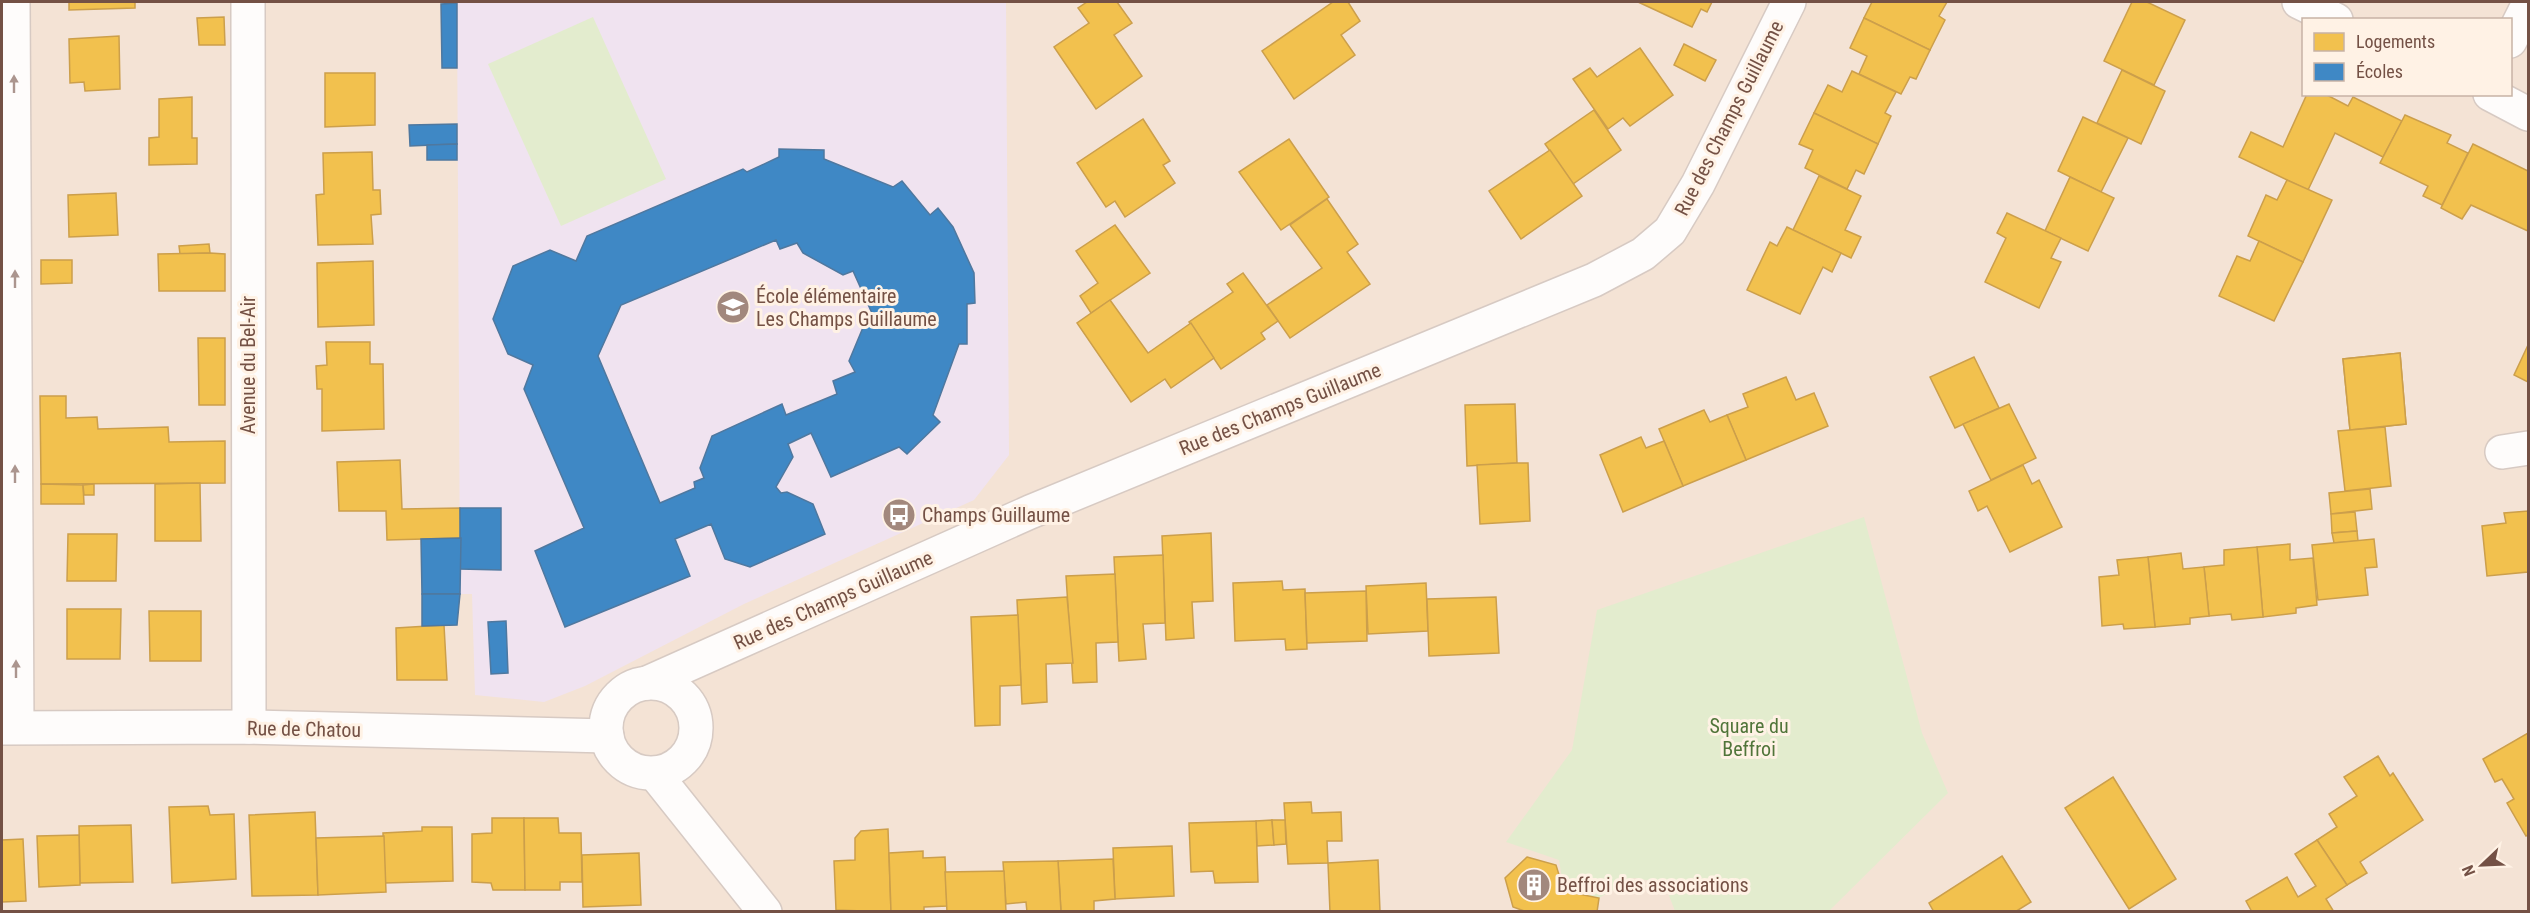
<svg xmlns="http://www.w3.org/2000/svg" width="2530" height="913" viewBox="0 0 2530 913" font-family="'Roboto Condensed',sans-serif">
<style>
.residential{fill:#f4e3d5;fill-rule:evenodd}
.education{fill:#f0e3f0}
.green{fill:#e3ecce}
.homes{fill:#f2c14e;stroke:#cc9f4b;stroke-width:1.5}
.schools{fill:#3f88c5;stroke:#4f789f;stroke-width:1.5;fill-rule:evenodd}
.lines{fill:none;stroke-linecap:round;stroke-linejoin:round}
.street-casing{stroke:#d7cac3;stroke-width:36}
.street{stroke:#fefcfb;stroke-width:33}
.oneway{fill:#ab958e}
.labels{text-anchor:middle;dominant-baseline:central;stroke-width:6;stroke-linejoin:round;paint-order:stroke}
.street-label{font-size:20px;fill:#745145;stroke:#fff2e5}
.poi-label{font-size:20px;fill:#745145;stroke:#fff2e5;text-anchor:start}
.park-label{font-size:20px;fill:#51753a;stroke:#fff2e5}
</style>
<rect width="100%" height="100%" fill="#f6ede4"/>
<path class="residential" d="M 2,2 L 2528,2 L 2528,911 L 2,911 ZM 2304,20 L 2510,20 L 2510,94 L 2304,94 Z"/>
<path class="education" d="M 487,2 L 1006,2 L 1009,455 L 974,500 L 744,604 L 585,686 L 544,702 L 475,695 L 472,594 L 460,594 L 457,3 Z"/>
<g class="green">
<path d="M 593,17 L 666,179 L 561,226 L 488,64 Z"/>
<path d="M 1864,517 L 1922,733 L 1948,793 L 1829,911 L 1675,911 L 1664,883 L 1634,878 L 1599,898 L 1564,891 L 1559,860 L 1506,842 L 1572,750 L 1597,610 Z"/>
</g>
<g class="homes">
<path d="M 69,2 L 135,2 L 135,8 L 69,10 Z"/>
<path d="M 1087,2 L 1117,2 L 1132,23 L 1114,35 L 1142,76 L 1096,109 L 1054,47 L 1089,23 L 1078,8 Z"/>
<path d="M 1333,2 L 1348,2 L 1360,21 L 1341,35 L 1355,55 L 1294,99 L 1262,51 Z"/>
<path d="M 1638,2 L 1712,2 L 1707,12 L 1701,9 L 1692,27 Z"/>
<path d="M 1872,2 L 1947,2 L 1939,16 L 1945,20 L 1930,50 L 1864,18 Z"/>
<path d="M 2132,2 L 2147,2 L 2185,20 L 2154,85 L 2104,61 Z"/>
<path d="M 224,17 L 225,45 L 199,45 L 197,18 Z"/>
<path d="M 1864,18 L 1930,50 L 1916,79 L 1910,77 L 1901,94 L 1859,74 L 1867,56 L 1850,48 Z"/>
<path d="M 119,36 L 120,89 L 85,91 L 84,82 L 70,83 L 69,39 Z"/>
<path d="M 1684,44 L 1716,60 L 1705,81 L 1674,65 Z"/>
<path d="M 1640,48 L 1673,95 L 1630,126 L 1623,118 L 1608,129 L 1573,79 L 1590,68 L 1597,77 Z"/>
<path d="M 2122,70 L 2165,91 L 2141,144 L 2097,123 Z"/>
<path d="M 1852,71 L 1896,92 L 1885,113 L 1891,116 L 1878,144 L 1814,113 L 1828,85 L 1842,92 Z"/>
<path d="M 325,73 L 375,73 L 375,125 L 325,127 Z"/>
<path d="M 2307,94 L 2325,94 L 2348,106 L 2353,97 L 2402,121 L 2383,157 L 2335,133 L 2308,190 L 2239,157 L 2251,132 L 2283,147 Z"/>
<path d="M 192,97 L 192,138 L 197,138 L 197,164 L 149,165 L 149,138 L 159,137 L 159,99 Z"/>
<path d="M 1594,110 L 1621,150 L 1573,184 L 1545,144 Z"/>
<path d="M 1814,113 L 1878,144 L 1864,174 L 1856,170 L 1847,189 L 1805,168 L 1813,150 L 1799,144 Z"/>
<path d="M 2405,115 L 2451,135 L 2447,143 L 2468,153 L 2442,205 L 2423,196 L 2428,186 L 2380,163 Z"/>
<path d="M 2083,117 L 2128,138 L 2101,192 L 2058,171 Z"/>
<path d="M 1143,119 L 1170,161 L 1163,165 L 1175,183 L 1125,217 L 1115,201 L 1106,207 L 1077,163 Z"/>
<path d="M 1289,139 L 1329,197 L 1281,230 L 1239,172 Z"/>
<path d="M 2473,144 L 2528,171 L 2528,231 L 2471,205 L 2462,219 L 2441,208 Z"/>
<path d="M 1550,150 L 1582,196 L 1521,239 L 1489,191 Z"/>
<path d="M 372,152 L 373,190 L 380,190 L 381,214 L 371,215 L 373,244 L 318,245 L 316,195 L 324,194 L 323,153 Z"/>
<path d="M 1819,176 L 1861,196 L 1845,230 L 1861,237 L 1851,258 L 1793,230 Z"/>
<path d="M 2070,177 L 2114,198 L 2088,251 L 2045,231 Z"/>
<path d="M 2287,180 L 2332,200 L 2303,262 L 2248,236 L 2266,195 L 2277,200 Z"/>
<path d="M 116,193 L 118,235 L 69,237 L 68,195 Z"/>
<path d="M 1327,199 L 1358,244 L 1347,252 L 1370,284 L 1290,338 L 1267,305 L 1322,268 L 1290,225 Z"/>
<path d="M 2007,213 L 2061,238 L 2051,258 L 2061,262 L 2039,308 L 1985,282 L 2006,238 L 1997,233 Z"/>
<path d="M 1115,225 L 1150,273 L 1091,313 L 1080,296 L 1098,283 L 1076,251 Z"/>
<path d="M 1787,227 L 1841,253 L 1832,272 L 1823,267 L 1800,314 L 1747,290 L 1770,242 L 1777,246 Z"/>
<path d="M 2259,241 L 2303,262 L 2274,321 L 2219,296 L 2237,256 L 2250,261 Z"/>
<path d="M 209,244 L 210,253 L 180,254 L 179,246 Z"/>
<path d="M 210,253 L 225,254 L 225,291 L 159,291 L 158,254 Z"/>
<path d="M 41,260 L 72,260 L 72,283 L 41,284 Z"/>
<path d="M 373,261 L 374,325 L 318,327 L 317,263 Z"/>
<path d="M 1243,273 L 1278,321 L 1261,333 L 1265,339 L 1221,369 L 1189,322 L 1233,292 L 1227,284 Z"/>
<path d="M 1110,300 L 1148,353 L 1191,323 L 1214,358 L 1171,388 L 1165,379 L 1131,402 L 1077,323 Z"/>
<path d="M 198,338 L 225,338 L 225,405 L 199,405 Z"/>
<path d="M 326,342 L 370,342 L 370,364 L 383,364 L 384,429 L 322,431 L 322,389 L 317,389 L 316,366 L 327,365 Z"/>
<path d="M 2528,345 L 2528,382 L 2514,375 Z"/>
<path d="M 2400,353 L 2406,424 L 2350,430 L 2343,359 Z"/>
<path d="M 2400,353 L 2406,424 L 2350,430 L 2343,359 Z"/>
<path d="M 1974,357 L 1999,408 L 1955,428 L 1930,377 Z"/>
<path d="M 1786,377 L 1796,400 L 1814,393 L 1828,426 L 1746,460 L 1727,415 L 1748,407 L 1743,394 Z"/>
<path d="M 40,396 L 66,396 L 66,418 L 97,417 L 98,429 L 168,427 L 169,442 L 225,441 L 225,483 L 41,484 Z"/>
<path d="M 1515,404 L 1517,463 L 1467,466 L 1465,405 Z"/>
<path d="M 2009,404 L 2036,458 L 1991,480 L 1963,424 Z"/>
<path d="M 1704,410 L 1710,422 L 1727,415 L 1746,460 L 1683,486 L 1659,429 Z"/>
<path d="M 2385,427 L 2391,486 L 2345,491 L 2338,431 Z"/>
<path d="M 1641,437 L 1646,448 L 1664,441 L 1683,486 L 1623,512 L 1600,455 Z"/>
<path d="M 400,460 L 402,509 L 460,508 L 461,538 L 387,540 L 386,511 L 339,511 L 337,462 Z"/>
<path d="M 1517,463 L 1528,463 L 1530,521 L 1480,524 L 1477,465 Z"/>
<path d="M 2023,465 L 2032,484 L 2039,480 L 2062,527 L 2010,552 L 1987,506 L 1978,511 L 1969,491 Z"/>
<path d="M 200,483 L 201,541 L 155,541 L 155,484 Z"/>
<path d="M 41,484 L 83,485 L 84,504 L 41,504 Z"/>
<path d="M 94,484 L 94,495 L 84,495 L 83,485 Z"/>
<path d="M 2370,489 L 2372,509 L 2331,514 L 2329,493 Z"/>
<path d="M 2528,511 L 2528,572 L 2487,576 L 2482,526 L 2506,523 L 2504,513 Z"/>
<path d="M 2355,512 L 2357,531 L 2332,533 L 2331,514 Z"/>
<path d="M 2357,531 L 2358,541 L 2334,543 L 2332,533 Z"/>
<path d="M 1211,533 L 1213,601 L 1192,602 L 1194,638 L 1166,640 L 1162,536 Z"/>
<path d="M 68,534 L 117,534 L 116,581 L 67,581 Z"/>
<path d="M 2374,539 L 2377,567 L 2365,568 L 2368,595 L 2318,600 L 2312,545 Z"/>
<path d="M 2290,544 L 2290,560 L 2313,558 L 2317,605 L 2296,608 L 2296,613 L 2263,617 L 2257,547 Z"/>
<path d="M 2257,547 L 2263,617 L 2232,620 L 2231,614 L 2209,616 L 2204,567 L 2224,565 L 2224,550 Z"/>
<path d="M 2181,553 L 2183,569 L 2204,567 L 2209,616 L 2190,618 L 2190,624 L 2155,627 L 2148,557 Z"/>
<path d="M 1163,555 L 1165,623 L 1143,624 L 1146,659 L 1119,661 L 1114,557 Z"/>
<path d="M 2148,557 L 2155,627 L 2124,629 L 2123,624 L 2102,626 L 2099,577 L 2119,575 L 2117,560 Z"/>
<path d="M 1115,574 L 1118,642 L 1096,643 L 1097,682 L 1073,683 L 1066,576 Z"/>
<path d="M 1282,581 L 1283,590 L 1305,589 L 1307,649 L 1286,650 L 1285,639 L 1235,641 L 1233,583 Z"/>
<path d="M 1426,583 L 1428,631 L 1368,634 L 1366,586 Z"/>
<path d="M 1366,591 L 1367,641 L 1307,643 L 1305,593 Z"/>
<path d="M 1067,597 L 1073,663 L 1046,664 L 1047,702 L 1022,704 L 1017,600 Z"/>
<path d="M 1496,597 L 1499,653 L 1429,656 L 1427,599 Z"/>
<path d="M 67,609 L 121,609 L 120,659 L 67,659 Z"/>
<path d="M 149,611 L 201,611 L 201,661 L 150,661 Z"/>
<path d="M 1018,615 L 1021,685 L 1000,686 L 1000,725 L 975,726 L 971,617 Z"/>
<path d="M 444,625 L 447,680 L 397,680 L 396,628 Z"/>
<path d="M 2528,733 L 2528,835 L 2526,836 L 2507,803 L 2514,799 L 2502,779 L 2495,782 L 2483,759 Z"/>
<path d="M 2378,756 L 2390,776 L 2393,773 L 2423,820 L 2360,862 L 2367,873 L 2347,885 L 2317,840 L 2337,827 L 2329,814 L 2357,796 L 2344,777 Z"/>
<path d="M 2113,777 L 2176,879 L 2129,909 L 2065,808 Z"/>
<path d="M 1311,802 L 1312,813 L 1341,812 L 1342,841 L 1327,841 L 1328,863 L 1288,864 L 1284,803 Z"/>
<path d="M 208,806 L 210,815 L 234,814 L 236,879 L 172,883 L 169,807 Z"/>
<path d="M 315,812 L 318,895 L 252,896 L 249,815 Z"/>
<path d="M 492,818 L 524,818 L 525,890 L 493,890 L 491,883 L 472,882 L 472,834 L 492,833 Z"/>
<path d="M 524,818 L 558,818 L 559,833 L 581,833 L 582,882 L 560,882 L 560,890 L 525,890 Z"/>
<path d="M 1272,820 L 1274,845 L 1257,846 L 1256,821 Z"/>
<path d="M 1272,820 L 1285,820 L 1286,844 L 1274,845 Z"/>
<path d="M 1256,821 L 1258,882 L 1215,883 L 1213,871 L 1191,872 L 1189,823 Z"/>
<path d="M 131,825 L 133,882 L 80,883 L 79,826 Z"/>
<path d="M 422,827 L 452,827 L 453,881 L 385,883 L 383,833 L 422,831 Z"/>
<path d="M 888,829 L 891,912 L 836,910 L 834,861 L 855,860 L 855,838 L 861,831 Z"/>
<path d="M 79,835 L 80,885 L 39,887 L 37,836 Z"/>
<path d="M 384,836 L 386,892 L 318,895 L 316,838 Z"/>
<path d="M 23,839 L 26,901 L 2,902 L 2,840 Z"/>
<path d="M 2317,840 L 2347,885 L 2326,899 L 2334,912 L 2252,912 L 2246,901 L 2287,877 L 2298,897 L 2316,886 L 2295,854 Z"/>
<path d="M 1172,846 L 1174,896 L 1115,899 L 1113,848 Z"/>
<path d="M 923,851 L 923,858 L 945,857 L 947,906 L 924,907 L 924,912 L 891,912 L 889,853 Z"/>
<path d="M 639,853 L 641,905 L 583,907 L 582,855 Z"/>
<path d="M 2002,856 L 2031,902 L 2015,912 L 1934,912 L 1929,903 Z"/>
<path d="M 1527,857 L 1556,865 L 1564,891 L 1599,898 L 1597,912 L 1527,912 L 1513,907 L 1505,878 Z"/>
<path d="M 1113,859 L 1115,899 L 1094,901 L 1094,912 L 1061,912 L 1058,861 Z"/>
<path d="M 1378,860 L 1380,912 L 1330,912 L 1328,863 Z"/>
<path d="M 1058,861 L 1061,912 L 1027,912 L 1026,902 L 1006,904 L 1003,862 Z"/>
<path d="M 1004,871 L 1006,912 L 947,912 L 945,872 Z"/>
</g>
<g class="schools">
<path d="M 457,3 L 457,68 L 442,68 L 441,4 Z"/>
<path d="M 457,124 L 457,144 L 410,146 L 409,125 Z"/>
<path d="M 457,144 L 457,160 L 427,160 L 427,145 Z"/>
<path d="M 779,149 L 824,150 L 824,159 L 893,187 L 902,181 L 930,215 L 938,208 L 953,227 L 974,273 L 975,303 L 967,304 L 967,344 L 959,344 L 933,415 L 940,422 L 907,454 L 899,447 L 831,477 L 811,433 L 788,444 L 793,457 L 776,487 L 781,493 L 787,492 L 813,504 L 825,534 L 750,567 L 725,559 L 711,524 L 675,539 L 690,576 L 565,627 L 535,551 L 584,528 L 524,389 L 533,365 L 508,354 L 493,319 L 513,266 L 550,250 L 576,261 L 587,236 L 743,169 L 747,172 L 779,157 ZM 776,240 L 780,249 L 797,243 L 803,253 L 843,275 L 853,271 L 875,320 L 864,325 L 849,361 L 855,372 L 833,381 L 837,394 L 786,415 L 782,404 L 712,436 L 700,468 L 704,478 L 694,482 L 695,488 L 660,503 L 598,356 L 621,305 Z"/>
<path d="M 460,508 L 501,508 L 501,570 L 460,569 Z"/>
<path d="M 461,538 L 460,594 L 422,594 L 421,539 Z"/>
<path d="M 422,594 L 460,594 L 457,625 L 422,626 Z"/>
<path d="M 506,621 L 508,673 L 491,674 L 488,622 Z"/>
</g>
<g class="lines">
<g class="street-casing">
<g id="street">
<path d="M 13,2 L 17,727"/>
<path d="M 2299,2 L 2336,20"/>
<path d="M 248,3 L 249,727"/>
<path d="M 2510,41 L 2528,5"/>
<path d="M 2490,94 L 2528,114"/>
<path d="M 2502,452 L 2528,448"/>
<circle cx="651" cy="728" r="45"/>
<path d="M 647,683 L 1030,512 L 1594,280 L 1643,254 L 1670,231 L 1698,184 L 1789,2"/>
<path d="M 2,728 L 249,727 L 607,736"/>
<path d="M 655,774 L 765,912"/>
</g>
</g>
<use href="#street" class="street"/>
</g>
<defs><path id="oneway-solid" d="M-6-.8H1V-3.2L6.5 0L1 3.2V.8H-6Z" transform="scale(1.5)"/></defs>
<g class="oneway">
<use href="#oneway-solid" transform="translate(14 84) rotate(-90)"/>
<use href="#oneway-solid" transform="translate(15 279) rotate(-90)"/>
<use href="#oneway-solid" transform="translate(15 474) rotate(-90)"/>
<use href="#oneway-solid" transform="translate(16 669) rotate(-90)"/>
</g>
<defs>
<g id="school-disc" transform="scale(1.725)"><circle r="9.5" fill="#a2887d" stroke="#fff2e5"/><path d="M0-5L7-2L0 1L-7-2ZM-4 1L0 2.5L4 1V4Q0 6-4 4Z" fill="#fff"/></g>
<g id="bus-disc" transform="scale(1.725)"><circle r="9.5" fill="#a2887d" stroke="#fff2e5"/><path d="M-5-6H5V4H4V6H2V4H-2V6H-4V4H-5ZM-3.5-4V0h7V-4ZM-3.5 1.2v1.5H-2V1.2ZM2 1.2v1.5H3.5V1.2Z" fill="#fff"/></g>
<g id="building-disc" transform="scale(1.725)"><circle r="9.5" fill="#a2887d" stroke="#fff2e5"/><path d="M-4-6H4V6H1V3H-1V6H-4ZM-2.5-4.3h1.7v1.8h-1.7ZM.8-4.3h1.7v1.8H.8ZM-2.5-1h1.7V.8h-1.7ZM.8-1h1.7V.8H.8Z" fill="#fff"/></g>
</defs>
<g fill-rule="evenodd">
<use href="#school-disc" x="733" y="307"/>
<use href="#bus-disc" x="899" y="515"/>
<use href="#building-disc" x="1534" y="885"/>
</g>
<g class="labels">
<g class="street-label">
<text transform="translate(1729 118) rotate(-63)">Rue des Champs Guillaume</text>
<text transform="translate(248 365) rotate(-90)">Avenue du Bel-Air</text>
<text transform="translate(1280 409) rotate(-22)">Rue des Champs Guillaume</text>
<text transform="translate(833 600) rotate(-24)">Rue des Champs Guillaume</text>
<text transform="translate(304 729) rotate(1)">Rue de Chatou</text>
</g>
<g class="poi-label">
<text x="756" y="296">École élémentaire<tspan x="756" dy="23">Les Champs Guillaume</tspan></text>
<text x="922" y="515">Champs Guillaume</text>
<text x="1557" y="885">Beffroi des associations</text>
</g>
<g class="park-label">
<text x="1749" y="726">Square du<tspan x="1749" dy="23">Beffroi</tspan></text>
</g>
</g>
<rect width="2530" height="913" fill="none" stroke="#745145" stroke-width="6"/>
<rect x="2302" y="18" width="210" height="78" fill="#fff2e5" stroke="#c7b2a5" stroke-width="1.5"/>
<rect x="2314" y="33" width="30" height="18" fill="#f2c14e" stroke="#c7b2a5" stroke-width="1.5"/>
<text x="2356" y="48" font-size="18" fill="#745145">Logements</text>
<rect x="2314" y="63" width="30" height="18" fill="#3f88c5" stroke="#c7b2a5" stroke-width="1.5"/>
<text x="2356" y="78" font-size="18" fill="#745145">Écoles</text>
<g transform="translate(2482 865) rotate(247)" stroke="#fff2e5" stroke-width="4.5" paint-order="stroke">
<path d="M0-4.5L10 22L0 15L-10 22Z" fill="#745145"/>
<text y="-9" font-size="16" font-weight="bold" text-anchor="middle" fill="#745145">N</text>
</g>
</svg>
